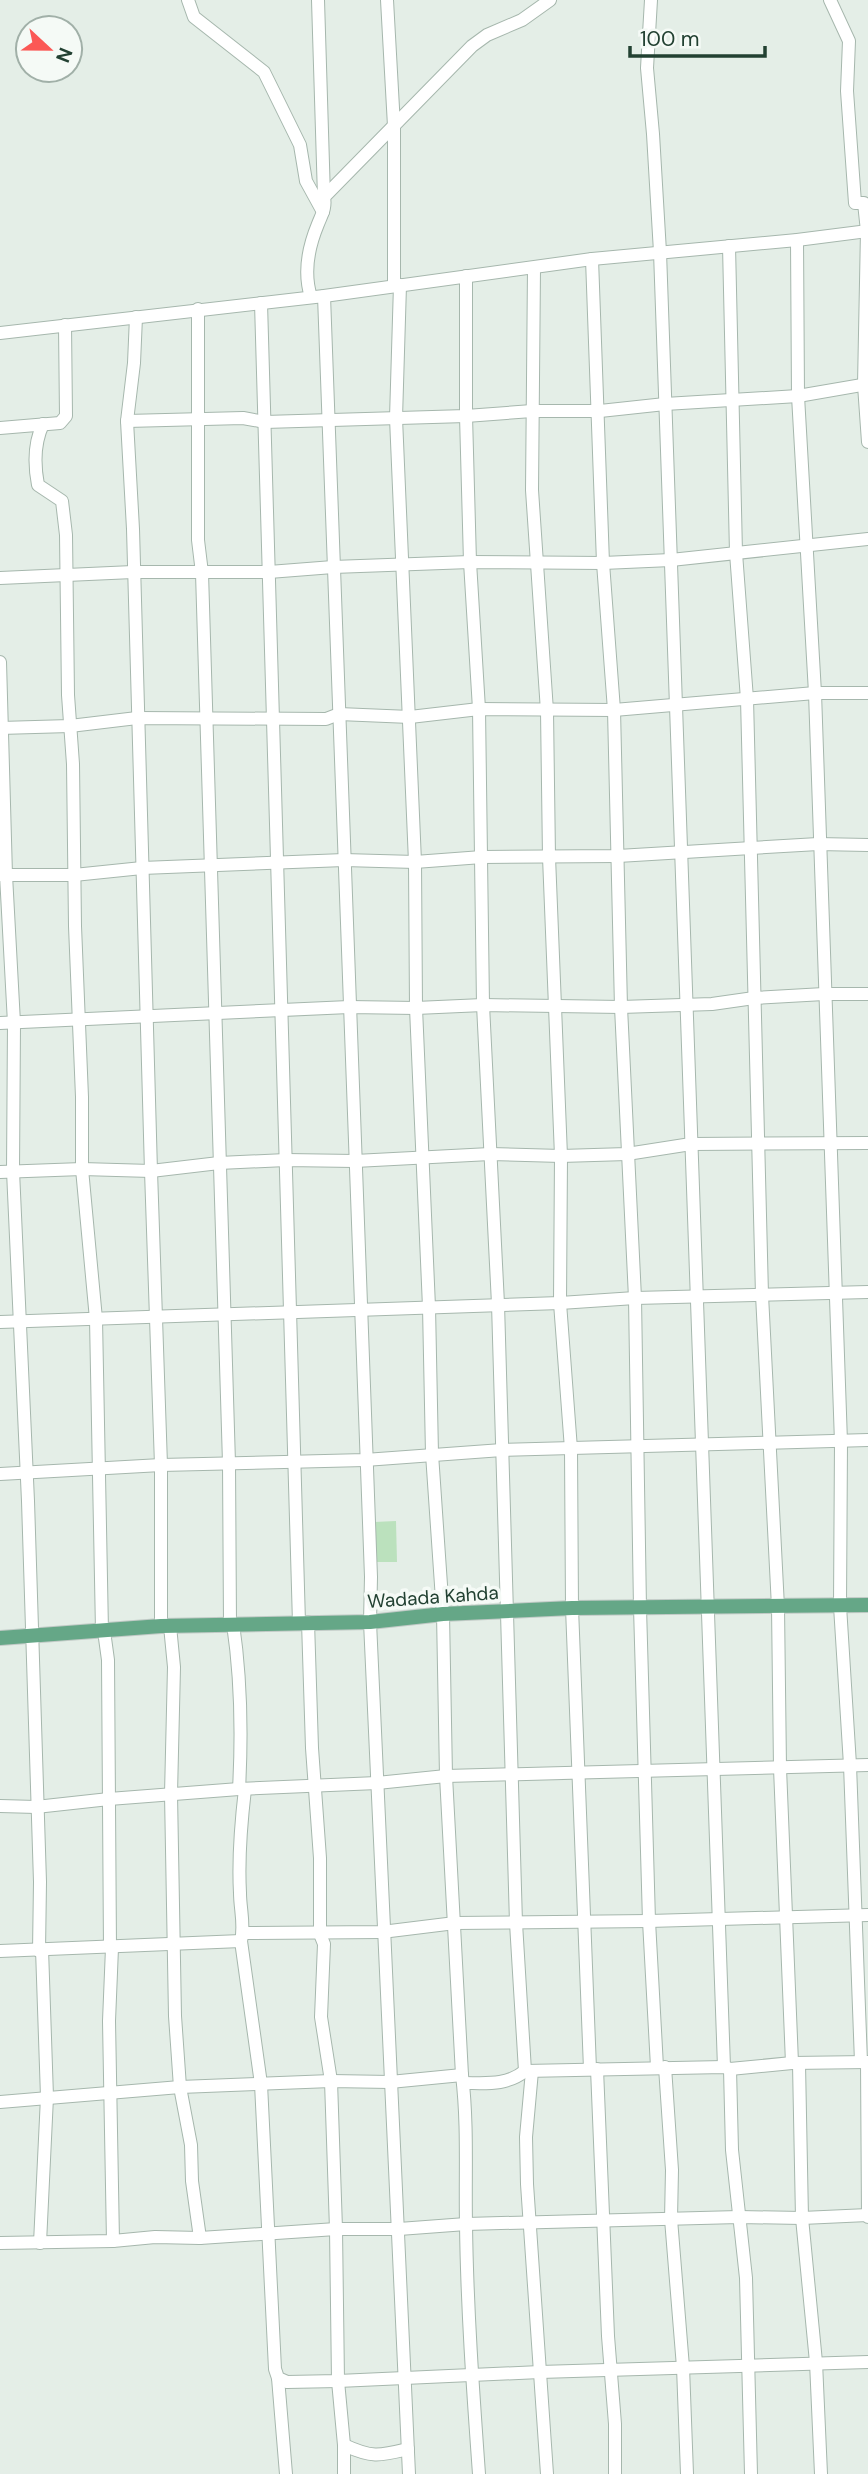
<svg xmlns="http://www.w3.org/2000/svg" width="868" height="2474" viewBox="0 0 868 2474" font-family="'DM Sans',sans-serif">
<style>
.green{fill:#bbe1bd}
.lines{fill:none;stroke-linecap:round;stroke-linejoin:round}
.minor-casing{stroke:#a6b7ad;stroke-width:14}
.major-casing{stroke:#c1cac6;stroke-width:16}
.minor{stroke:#fff;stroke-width:12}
.major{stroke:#65a787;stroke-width:14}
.labels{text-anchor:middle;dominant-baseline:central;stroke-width:7;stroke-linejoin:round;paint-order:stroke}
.street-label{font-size:19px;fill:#224132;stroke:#f5faf6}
</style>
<rect width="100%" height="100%" fill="#e4eee7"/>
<path class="green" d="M 396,1521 L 397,1562 L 375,1562 L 374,1522 Z"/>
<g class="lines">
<g class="minor-casing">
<g id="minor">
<path d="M 188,0 L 194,17 L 264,72 L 300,145 L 306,181 L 323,212"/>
<path d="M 318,0 L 324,197"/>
<path d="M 387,0 L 394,126 L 394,286"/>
<path d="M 651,0 L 647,68 L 653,134 L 660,252 L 724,2067"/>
<path d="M 830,0 L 849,41 L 847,91 L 855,203 L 864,203 L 867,231 L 864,385 L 868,442"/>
<path d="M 797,240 L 798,396 L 815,693 L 841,1442 L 840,1606 L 850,1765 L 861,2062"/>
<path d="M 729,246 L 736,553 L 747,699 L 762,1295 L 778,1607 L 780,1768 L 792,2063"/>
<path d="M 592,259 L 603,563 L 614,710 L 621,1007 L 635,1298 L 640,1608 L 649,1921 L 657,2067"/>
<path d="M 534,268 L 532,490 L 547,711 L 549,857 L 561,1156 L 560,1303 L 571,1449 L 572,1608 L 590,2069"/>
<path d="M 466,276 L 466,416 L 470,562 L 479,709 L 483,1005 L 498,1304 L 516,1923 L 525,2071"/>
<path d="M 400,285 L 396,418 L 415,862 L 416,1008 L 429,1307 L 432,1454 L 443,1614 L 446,1776 L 462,2075 C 468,2125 465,2174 466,2224 C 467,2307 473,2391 479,2474"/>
<path d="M 324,296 L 371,1577 L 370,1622 L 409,2474"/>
<path d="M 311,297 C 303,272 308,248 318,224 C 322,214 326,208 324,197 L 472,46 L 487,35 L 522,20 L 550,0"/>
<path d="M 261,303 L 299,1623"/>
<path d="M 198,309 L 198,540 L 202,573 L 229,1463 L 230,1624"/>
<path d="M 136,317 L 134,363 L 127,421 L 133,529 L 151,1171 L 161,1465 L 161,1626"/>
<path d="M 0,333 L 324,296 L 592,259 L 797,240 L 868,231"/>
<path d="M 127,421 L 243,418 L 265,422 L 466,416 L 532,411 L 600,411 L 665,404 L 798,396 L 868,384"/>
<path d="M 43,424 C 34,443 34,464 38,485 L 62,501 L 66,535 L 68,695 L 73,764 L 75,926 L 82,1097 L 82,1169 L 96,1319 L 102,1631"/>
<path d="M 0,428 L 60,423 L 66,416 L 65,325"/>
<path d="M 0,578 L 133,572 L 269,572 L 333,567 L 470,562 L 603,563 L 671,560 L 868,539"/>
<path d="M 0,662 L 6,875 L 14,1023 L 13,1171 L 28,1501 L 40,1882 L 39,1951"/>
<path d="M 0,728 L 70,726 L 137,718 L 326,719 L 339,714 L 410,717 L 479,709 L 614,710 L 815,693 L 868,693"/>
<path d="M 0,875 L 74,875 L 142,868 L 344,860 L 415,862 L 482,857 L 618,856 L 818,844 L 868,845"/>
<path d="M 0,1023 L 349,1007 L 416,1008 L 483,1005 L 621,1007 L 712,1004 L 754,998 L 824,994 L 868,994"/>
<path d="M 0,1172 L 82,1169 L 151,1171 L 219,1163 L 286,1160 L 355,1161 L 490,1154 L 561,1156 L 627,1154 L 691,1144 L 868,1143"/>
<path d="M 0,1322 L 560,1303 L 635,1298 L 868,1292"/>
<path d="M 0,1474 L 161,1465 L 365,1460 L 502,1450 L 868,1440"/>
<path d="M 308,1622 L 312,1748 L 320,1858 L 320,1934 L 324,1944 L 321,2017 L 331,2081 L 336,2229 L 338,2381 L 344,2445 L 344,2474"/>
<path d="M 233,1624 C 241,1678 242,1734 239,1789"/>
<path d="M 170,1626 L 174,1667 L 171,1794 L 175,2016 L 180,2087 L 191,2145 L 192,2181 L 200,2238"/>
<path d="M 104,1631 L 108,1660 L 110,1948"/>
<path d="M 245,1789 C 241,1823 238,1858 240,1893 C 240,1909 245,1925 241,1941 L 261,2084 L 275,2369 L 278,2378 L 287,2382 L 338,2381 L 540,2372 L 868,2362"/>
<path d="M 0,1806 L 36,1807 L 109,1799 L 239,1789 L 377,1783 L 446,1776 L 868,1765"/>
<path d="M 243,1933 L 382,1932 L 455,1923 L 649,1921 L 868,1915"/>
<path d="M 112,1948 L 109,2021 L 113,2241"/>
<path d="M 0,1951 L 241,1941"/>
<path d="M 867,2062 L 868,2217"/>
<path d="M 799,2064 L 802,2218 L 816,2362 L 821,2474"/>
<path d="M 665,2067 L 672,2170 L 671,2219 L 683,2367 L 687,2474"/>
<path d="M 597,2069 L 608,2336 L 615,2424 L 615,2474"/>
<path d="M 730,2069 L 732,2150 L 746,2278 L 751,2474"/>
<path d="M 532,2071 L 526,2137 L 527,2184 L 547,2474"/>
<path d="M 463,2083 C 486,2083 506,2086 525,2071 L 724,2067 L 730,2069 L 792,2063 L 868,2062"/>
<path d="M 0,2102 L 180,2087 L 331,2081 L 390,2082 L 462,2075"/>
<path d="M 0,2243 L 113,2241 L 155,2237 L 200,2238 L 336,2229 L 399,2229 L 466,2224 L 739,2217 L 802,2218 L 868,2215"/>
<path d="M 40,2243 L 47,2097 L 42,1949"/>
<path d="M 278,2378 L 286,2474"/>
<path d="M 344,2445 C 372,2458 379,2456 408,2449"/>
</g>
</g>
<g class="major-casing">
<path id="major" d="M 0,1638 L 161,1626 L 370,1622 L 443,1614 L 572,1608 L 868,1605"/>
</g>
<use href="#minor" class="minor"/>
<use href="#major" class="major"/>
</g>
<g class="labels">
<g class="street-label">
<text transform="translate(433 1597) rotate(-4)">Wadada Kahda</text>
</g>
</g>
<g transform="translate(49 49) rotate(112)"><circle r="33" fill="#f5faf6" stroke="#a1b0a8" stroke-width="2"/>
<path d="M0-5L12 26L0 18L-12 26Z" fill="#fb5855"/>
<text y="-10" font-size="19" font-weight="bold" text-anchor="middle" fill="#224132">N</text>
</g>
<path d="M630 46v10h135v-10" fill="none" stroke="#224132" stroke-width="3.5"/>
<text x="640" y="46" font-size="21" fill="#224132" stroke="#f5faf6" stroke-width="5" paint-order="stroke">100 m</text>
</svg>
